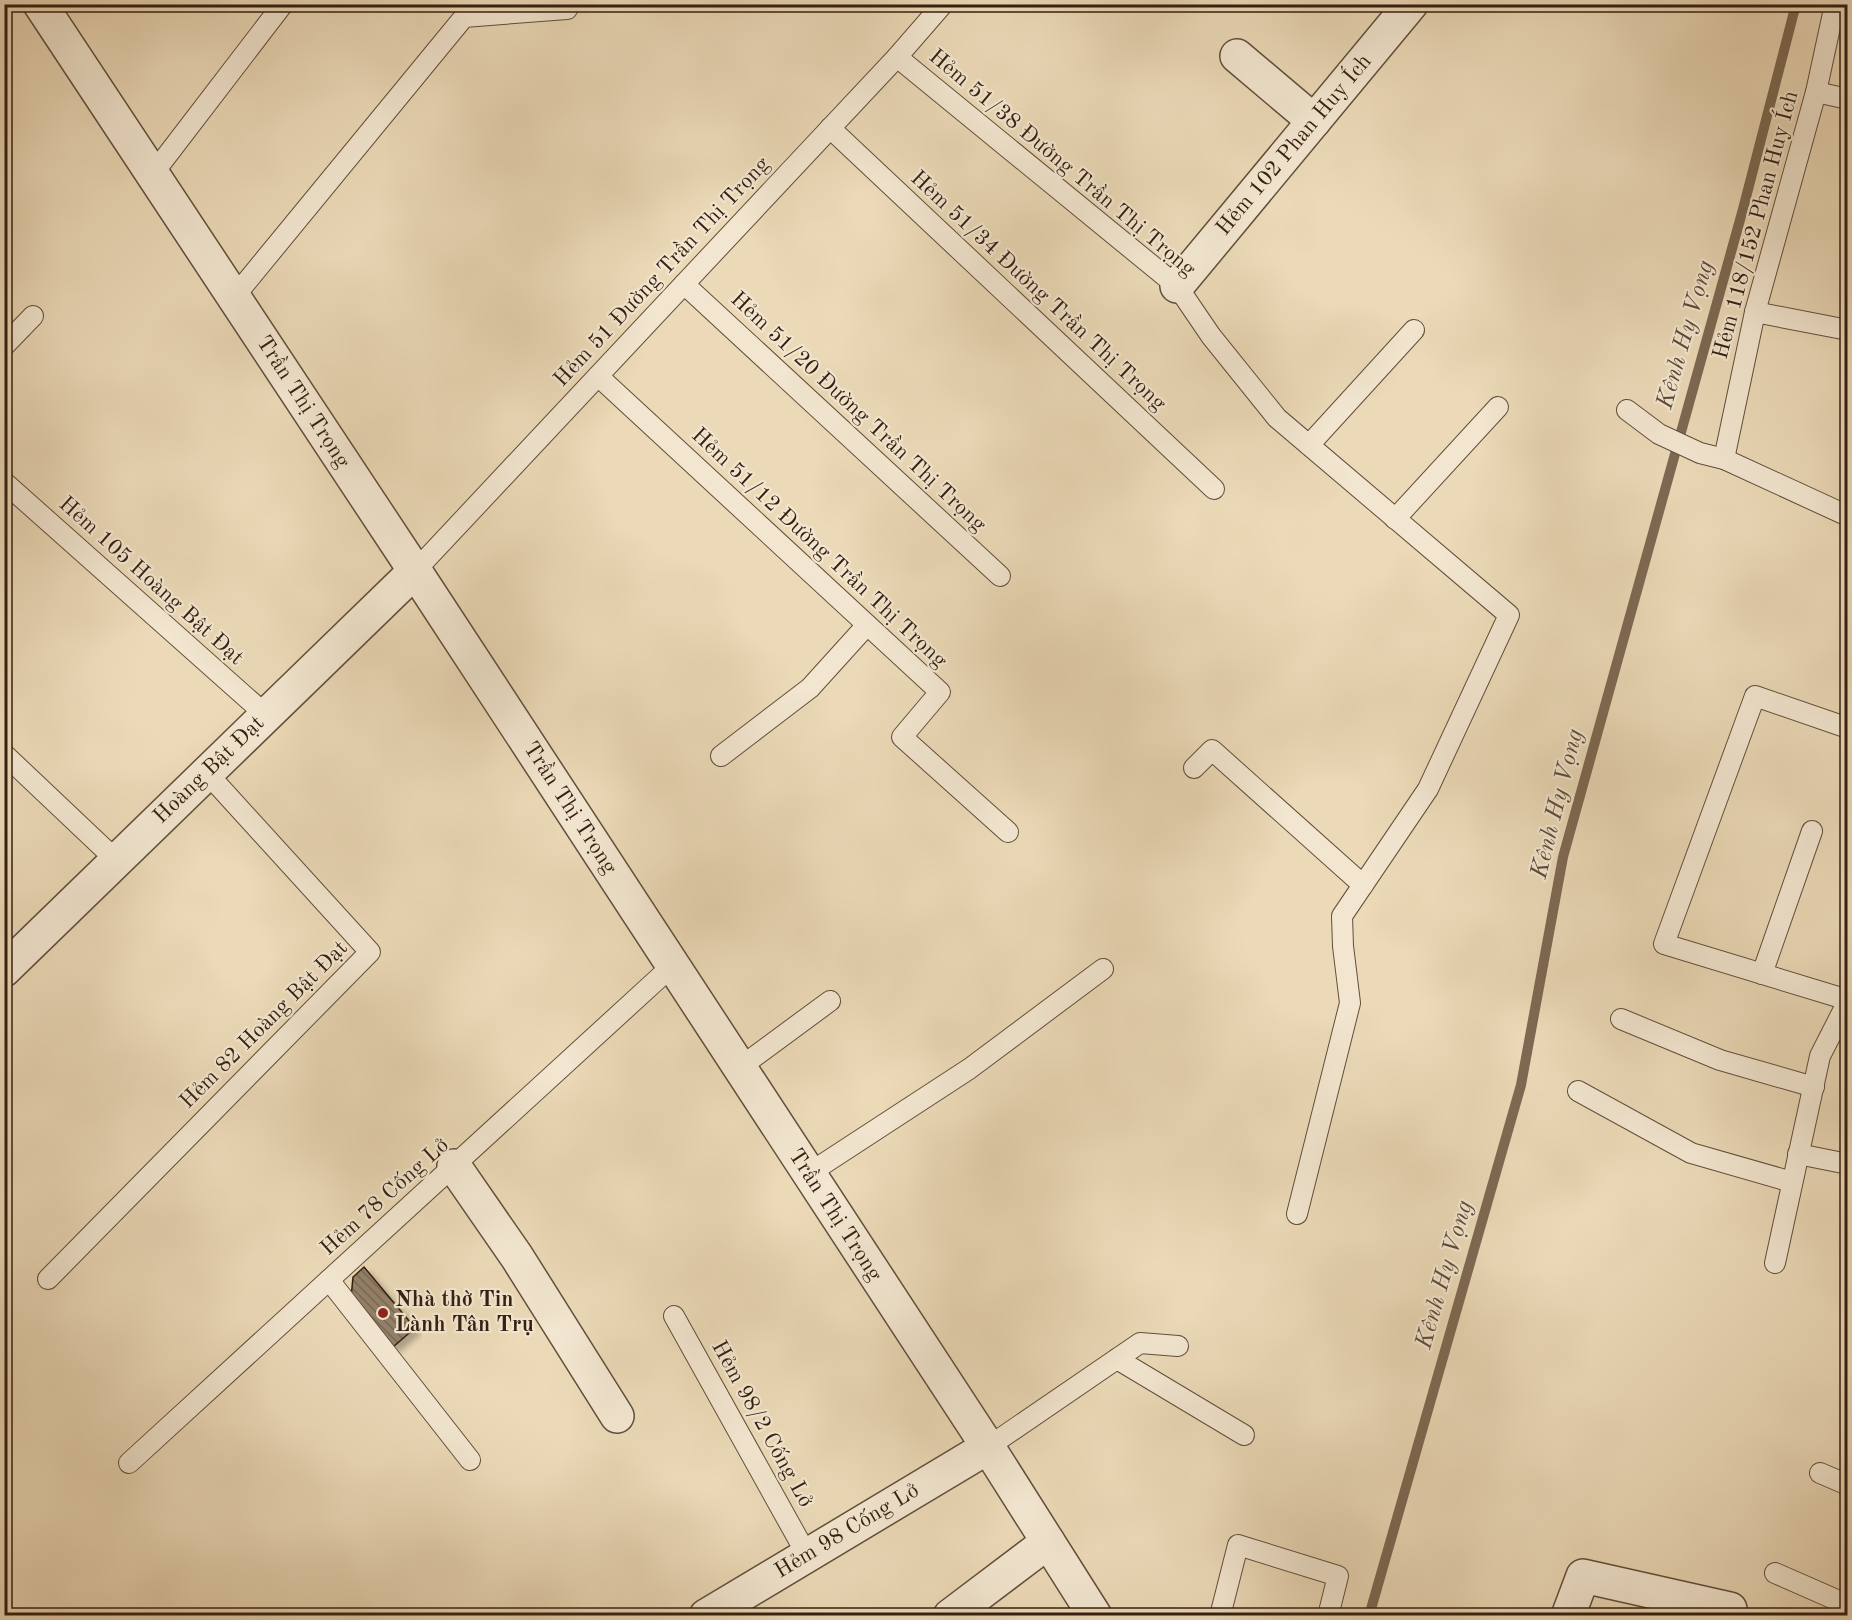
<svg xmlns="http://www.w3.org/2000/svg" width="1852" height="1620" viewBox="0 0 1852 1620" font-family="'Old Standard TT',serif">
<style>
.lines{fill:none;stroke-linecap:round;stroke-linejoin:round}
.stream{stroke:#7d6953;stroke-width:10}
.building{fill:url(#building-back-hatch);stroke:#341f11;stroke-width:1.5;filter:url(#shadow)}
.lane-casing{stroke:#624e3a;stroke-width:22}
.street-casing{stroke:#624e3a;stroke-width:36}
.lane{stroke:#f2e6d0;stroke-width:20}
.street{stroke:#f2e6d0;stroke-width:33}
.poi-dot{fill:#8f2418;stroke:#f2e6d0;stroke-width:2}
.labels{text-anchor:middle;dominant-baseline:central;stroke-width:4.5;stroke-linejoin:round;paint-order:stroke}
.street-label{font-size:22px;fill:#341f11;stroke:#f2e6d0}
.poi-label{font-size:22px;font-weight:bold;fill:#341f11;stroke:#f2e6d0;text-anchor:start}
.water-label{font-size:24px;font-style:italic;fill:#5e4a38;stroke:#f2e6d0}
</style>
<defs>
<pattern id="building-back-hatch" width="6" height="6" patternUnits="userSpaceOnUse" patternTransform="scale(1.5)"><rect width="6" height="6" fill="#938067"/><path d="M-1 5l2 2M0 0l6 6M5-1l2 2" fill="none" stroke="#796853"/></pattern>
<filter id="shadow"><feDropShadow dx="5.5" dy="5.5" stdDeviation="3" flood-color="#0004"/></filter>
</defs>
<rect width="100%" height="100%" fill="#ebd9b7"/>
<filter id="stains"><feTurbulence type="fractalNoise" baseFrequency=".00333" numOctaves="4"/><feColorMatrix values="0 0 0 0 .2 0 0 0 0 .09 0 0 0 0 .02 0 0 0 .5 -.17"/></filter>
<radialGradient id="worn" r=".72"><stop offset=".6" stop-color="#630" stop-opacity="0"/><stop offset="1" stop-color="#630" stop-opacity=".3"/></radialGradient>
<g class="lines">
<path class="stream" d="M 1369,1616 L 1521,1085 L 1563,857 L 1743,209 L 1796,4"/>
</g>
<path class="building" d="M 364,1267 L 415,1328 L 393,1347 L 351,1298 L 353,1277 Z"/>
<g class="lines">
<g class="lane-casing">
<g id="lane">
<path d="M 897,57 L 1177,286 L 1211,336 L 1277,418 L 1509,615 L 1428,789 L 1342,916 L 1343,946 L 1350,1003 L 1297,1214"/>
<path d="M 1816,92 L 1848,99"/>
<path d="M 830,128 L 1214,489"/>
<path d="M 152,175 L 283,4"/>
<path d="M 684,284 L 1000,576"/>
<path d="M 234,297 L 464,17 L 567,9 L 570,4"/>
<path d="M 1755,312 L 1848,330"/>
<path d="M 4,346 L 33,316"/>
<path d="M 598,376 L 940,692 L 902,737 L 1008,832"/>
<path d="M 1627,410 L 1659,434 L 1700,453 L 1724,459 L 1848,516"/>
<path d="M 1309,445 L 1414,330"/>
<path d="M 1724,459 L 1755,312 L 1816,92 L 1835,4"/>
<path d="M 4,482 L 266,715"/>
<path d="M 1395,519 L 1498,407"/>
<path d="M 415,571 L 897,57 L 943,4"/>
<path d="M 1848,728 L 1755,696 L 1664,944 L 1848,1000"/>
<path d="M 4,754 L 116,860"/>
<path d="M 721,756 L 810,688 L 867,625"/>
<path d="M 1194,768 L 1212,750 L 1363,885"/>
<path d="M 1762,974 L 1812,831"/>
<path d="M 1621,1019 L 1720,1060 L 1814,1087"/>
<path d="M 739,1068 L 830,1001"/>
<path d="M 1578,1091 L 1691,1153 L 1792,1182"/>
<path d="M 1798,1154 L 1848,1164"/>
<path d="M 808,1174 L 969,1069 L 1103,969"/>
<path d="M 1775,1263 L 1820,1056 L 1848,1001"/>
<path d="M 48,1279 L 370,952 L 207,773"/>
<path d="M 329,1280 L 470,1460"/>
<path d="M 674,1316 L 807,1555"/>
<path d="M 1117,1359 L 1244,1435"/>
<path d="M 988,1447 L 1140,1343 L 1178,1346"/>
<path d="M 129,1463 L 672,966"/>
<path d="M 1820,1473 L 1848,1485"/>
<path d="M 1775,1573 L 1848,1605"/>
<path d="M 1220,1616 L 1238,1545 L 1338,1576 L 1328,1616"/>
</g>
</g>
<g class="street-casing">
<g id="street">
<path d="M 40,4 L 415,571 L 988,1447 L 1095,1616"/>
<path d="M 1237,56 L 1314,121"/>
<path d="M 1177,286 L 1411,4"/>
<path d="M 4,970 L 415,571"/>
<path d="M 454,1166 L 517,1257 L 617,1416"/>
<path d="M 706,1616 L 988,1447"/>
<path d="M 950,1616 L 1048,1542"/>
<path d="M 1568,1616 L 1583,1576 L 1730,1609"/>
</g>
</g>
<use href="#lane" class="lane"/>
<use href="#street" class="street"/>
</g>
<circle class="poi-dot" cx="383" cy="1313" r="6"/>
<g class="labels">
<g class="street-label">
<text transform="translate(1294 145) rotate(-50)">Hẻm 102 Phan Huy Ích</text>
<text transform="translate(1062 163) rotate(40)">Hẻm 51/38 Đường Trần Thị Trọng</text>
<text transform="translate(1756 225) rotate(-75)">Hẻm 118/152 Phan Huy Ích</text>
<text transform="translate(662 272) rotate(-47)">Hẻm 51 Đường Trần Thị Trọng</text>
<text transform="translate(1038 291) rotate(43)">Hẻm 51/34 Đường Trần Thị Trọng</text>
<text transform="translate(303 402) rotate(57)">Trần Thị Trọng</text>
<text transform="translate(858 412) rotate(43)">Hẻm 51/20 Đường Trần Thị Trọng</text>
<text transform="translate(819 548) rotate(43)">Hẻm 51/12 Đường Trần Thị Trọng</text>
<text transform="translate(151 581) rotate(42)">Hẻm 105 Hoàng Bật Đạt</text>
<text transform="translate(209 770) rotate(-44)">Hoàng Bật Đạt</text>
<text transform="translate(570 808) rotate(57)">Trần Thị Trọng</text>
<text transform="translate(264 1025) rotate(-45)">Hẻm 82 Hoàng Bật Đạt</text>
<text transform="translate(385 1197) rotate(-42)">Hẻm 78 Cống Lở</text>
<text transform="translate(835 1215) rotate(57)">Trần Thị Trọng</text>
<text transform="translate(762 1424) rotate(61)">Hẻm 98/2 Cống Lở</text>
<text transform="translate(847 1531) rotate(-31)">Hẻm 98 Cống Lở</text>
</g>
<g class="poi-label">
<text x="395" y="1300">Nhà thờ Tin<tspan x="395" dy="25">Lành Tân Trụ</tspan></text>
</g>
<g class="water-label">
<text transform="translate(1686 335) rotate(-74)">Kênh Hy Vọng</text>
<text transform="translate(1558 804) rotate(-76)">Kênh Hy Vọng</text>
<text transform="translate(1445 1275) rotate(-74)">Kênh Hy Vọng</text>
</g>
</g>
<rect width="1852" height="1620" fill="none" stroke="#ebd9b7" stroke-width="24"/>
<rect x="6" y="6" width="1840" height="1608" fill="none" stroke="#341f11" stroke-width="3"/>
<rect x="12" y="12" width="1828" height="1596" fill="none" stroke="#341f11" stroke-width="1.5"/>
<rect width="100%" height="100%" filter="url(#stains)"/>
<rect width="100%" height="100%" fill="url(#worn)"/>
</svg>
